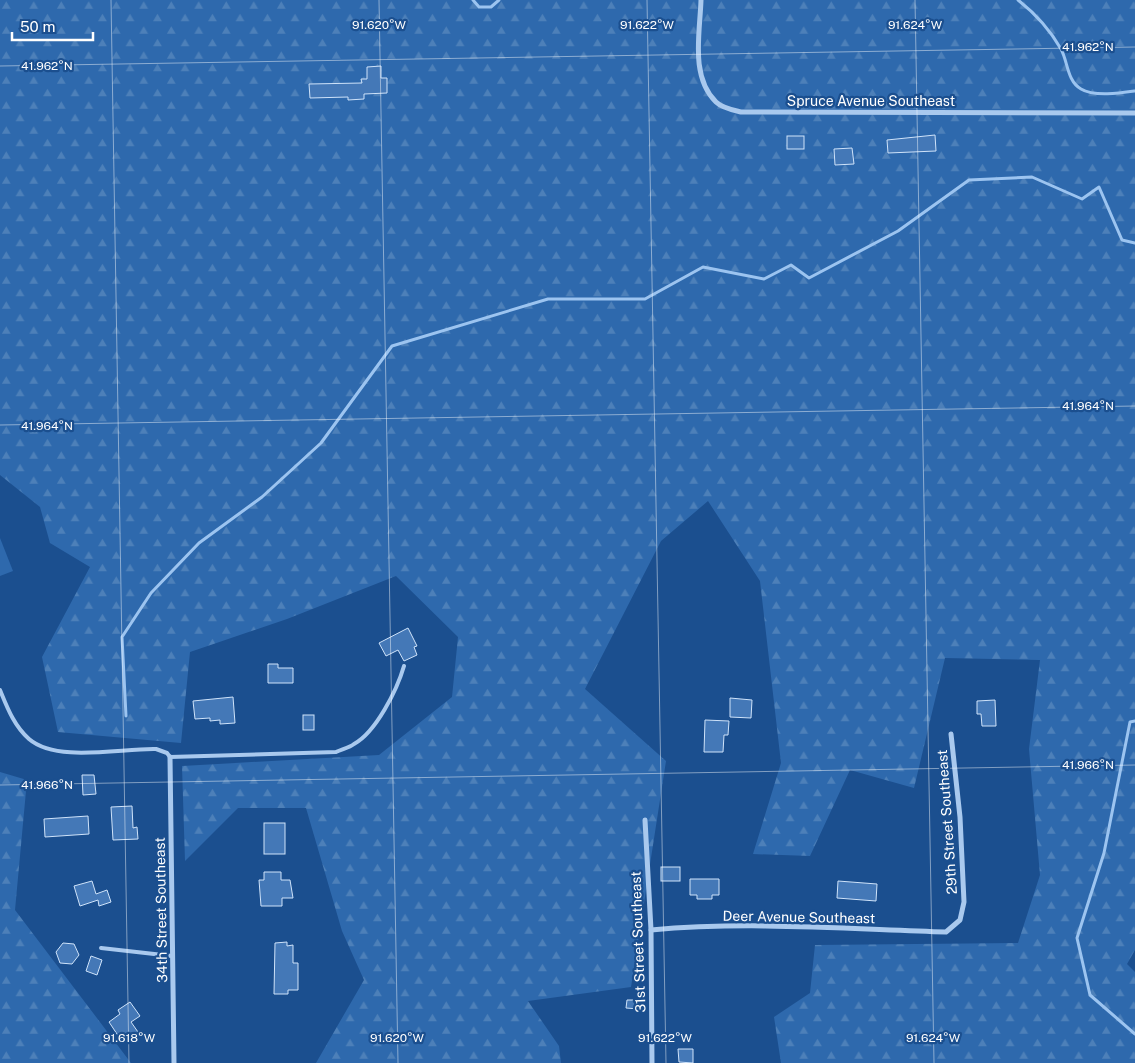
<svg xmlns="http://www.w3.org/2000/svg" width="1135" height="1063" viewBox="0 0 1135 1063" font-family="'Public Sans',sans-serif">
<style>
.forest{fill:url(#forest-firs)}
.pitch{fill:#2e69ad}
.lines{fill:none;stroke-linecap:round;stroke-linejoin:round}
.stream{stroke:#9cc4f0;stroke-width:3}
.building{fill:#4478b7;stroke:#cfe3fa}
.service{stroke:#a9c9ee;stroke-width:4}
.minor{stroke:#a9c9ee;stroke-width:5}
.ticks{fill:none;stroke:#fff;stroke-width:1;stroke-opacity:0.45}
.labels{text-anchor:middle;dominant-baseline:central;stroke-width:4.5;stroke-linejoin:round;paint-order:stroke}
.street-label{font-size:14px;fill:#fff;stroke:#1b4f8f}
.ticks-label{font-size:12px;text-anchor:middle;fill:#fff;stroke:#1b4f8f;stroke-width:4.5;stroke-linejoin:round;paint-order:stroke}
</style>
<defs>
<pattern id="forest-firs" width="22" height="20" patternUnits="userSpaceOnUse" patternTransform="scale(1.25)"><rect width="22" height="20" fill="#2e69ad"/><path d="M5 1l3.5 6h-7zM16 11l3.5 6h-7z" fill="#4d80b9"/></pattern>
</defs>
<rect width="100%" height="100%" fill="#1b4f8f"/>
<g class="forest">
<path d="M 0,0 L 1135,0 L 1135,950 L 1127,964 L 1135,972 L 1135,1063 L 781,1063 L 774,1017 L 810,993 L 815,945 L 1018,943 L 1040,875 L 1029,749 L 1040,660 L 945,658 L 914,788 L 850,770 L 810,856 L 753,854 L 781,763 L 760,581 L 708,501 L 661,541 L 585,689 L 666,761 L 631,987 L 528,1001 L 559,1046 L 561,1063 L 316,1063 L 364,980 L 342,931 L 306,808 L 238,808 L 185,861 L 182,766 L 379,755 L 452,697 L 458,637 L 396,576 L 287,619 L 190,652 L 181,743 L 58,732 L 42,657 L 90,567 L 50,543 L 40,507 L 0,475 Z"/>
<path d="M 0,772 L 27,780 L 15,910 L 131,1063 L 0,1063 Z"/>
</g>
<path class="pitch" d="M 0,538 L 13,571 L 0,576 Z"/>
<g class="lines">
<g class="stream">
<path d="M 473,0 L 479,7 L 491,7 L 499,0"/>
<path d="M 1018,0 C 1036,14 1049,28 1061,49 C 1068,62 1067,81 1081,89 C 1094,97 1121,93 1135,91"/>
<path d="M 126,716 L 122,637 L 151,593 L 199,543 L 262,497 L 321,443 L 392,346 L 548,299 L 645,299 L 703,267 L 764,279 L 791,265 L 809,278 L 898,231 L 969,180 L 1032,177 L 1082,199 L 1099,187 L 1122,240 L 1135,243"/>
<path d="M 1135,721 L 1130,722 L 1104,853 L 1077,938 L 1090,995 L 1135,1034"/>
</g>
</g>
<g class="building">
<path d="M 381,66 L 381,78 L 387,78 L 387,93 L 364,94 L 364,99 L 348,100 L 348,97 L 310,98 L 309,84 L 362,83 L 361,79 L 367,79 L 367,67 Z"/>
<path d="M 935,135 L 936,151 L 888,153 L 887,140 Z"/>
<rect x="787" y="136" width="17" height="13"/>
<path d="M 852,148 L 854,164 L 835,165 L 834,149 Z"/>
<path d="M 408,628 L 417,646 L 414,647 L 417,655 L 404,661 L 398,650 L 386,656 L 379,643 Z"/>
<path d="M 268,664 L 278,664 L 278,668 L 293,668 L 293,683 L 268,683 Z"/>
<path d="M 233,697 L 235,723 L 220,724 L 220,720 L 210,721 L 210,718 L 195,719 L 193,701 Z"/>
<path d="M 730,698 L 752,700 L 751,718 L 730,717 Z"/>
<path d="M 995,700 L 996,726 L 982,726 L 981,714 L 977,714 L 977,701 Z"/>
<rect x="303" y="715" width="11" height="15"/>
<path d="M 705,720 L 729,721 L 728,735 L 724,735 L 723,752 L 704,752 Z"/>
<path d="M 82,775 L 94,775 L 96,794 L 83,795 Z"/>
<path d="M 132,806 L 133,828 L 137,827 L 138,839 L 113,840 L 111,807 Z"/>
<path d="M 88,816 L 89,834 L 45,837 L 44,819 Z"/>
<rect x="264" y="823" width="21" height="31"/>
<rect x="661" y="867" width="19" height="14"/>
<path d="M 264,872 L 281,872 L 281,880 L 290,880 L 293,898 L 282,898 L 282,906 L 261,906 L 259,880 L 264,880 Z"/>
<path d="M 690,879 L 719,879 L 719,895 L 712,895 L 712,899 L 697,899 L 697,895 L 690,895 Z"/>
<path d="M 92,881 L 96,894 L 107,890 L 111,902 L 99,906 L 98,900 L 80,906 L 74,886 Z"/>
<path d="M 838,881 L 877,884 L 876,901 L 837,898 Z"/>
<path d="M 287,942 L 287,946 L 293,945 L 293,963 L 298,963 L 298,990 L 288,990 L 288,994 L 274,994 L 275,943 Z"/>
<path d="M 63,943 L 74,944 L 79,955 L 72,964 L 60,963 L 56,952 Z"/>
<path d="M 91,956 L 102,960 L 97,975 L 86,971 Z"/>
<path d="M 627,1000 L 639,1000 L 639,1009 L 626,1008 Z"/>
<path d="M 130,1002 L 140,1016 L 131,1022 L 138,1032 L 123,1043 L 109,1022 L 120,1014 L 118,1010 Z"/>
<path d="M 678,1049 L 693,1049 L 693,1063 L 679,1062 Z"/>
</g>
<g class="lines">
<g class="service">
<path d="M 0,690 C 7,707 14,726 29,739 C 57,763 121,748 156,749 L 167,753 L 170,757 L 336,752 C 342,749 349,748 354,744 C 376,732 397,690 404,666"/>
<path d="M 101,948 L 172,956"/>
</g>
<g class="minor">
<path d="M 701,0 C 700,33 690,76 716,102 C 722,108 733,110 741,112 L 1135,113"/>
<path d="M 170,757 L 174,1063"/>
<path d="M 645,820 L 651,930 L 652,1063"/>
<path d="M 651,930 C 749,921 848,929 946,932 L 960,920 L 964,902 L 960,817 L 951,734"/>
</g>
</g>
<path class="ticks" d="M 111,0 L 129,1063M 379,0 L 398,1063M 647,0 L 666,1063M 915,0 L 934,1063M 0,66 L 1135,47M 0,425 L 1135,406M 0,785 L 1135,765"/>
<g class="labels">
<g class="street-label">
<text x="871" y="101">Spruce Avenue Southeast</text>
<text transform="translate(947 822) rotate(-94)">29th Street Southeast</text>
<text transform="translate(161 910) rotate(-91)">34th Street Southeast</text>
<text transform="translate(799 917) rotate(1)">Deer Avenue Southeast</text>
<text transform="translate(638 942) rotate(-92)">31st Street Southeast</text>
</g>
</g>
<g class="ticks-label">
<text x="379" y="29">91.620°W</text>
<text x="647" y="29">91.622°W</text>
<text x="915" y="29">91.624°W</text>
<text x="1088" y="51">41.962°N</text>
<text x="47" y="70">41.962°N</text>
<text x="1088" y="410">41.964°N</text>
<text x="47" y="430">41.964°N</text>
<text x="1088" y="769">41.966°N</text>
<text x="47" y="789">41.966°N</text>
<text x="129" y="1042">91.618°W</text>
<text x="397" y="1042">91.620°W</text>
<text x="665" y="1042">91.622°W</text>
<text x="933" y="1042">91.624°W</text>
</g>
<path d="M12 32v8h81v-8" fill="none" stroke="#ffffff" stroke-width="2.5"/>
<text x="20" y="32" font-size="15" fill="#ffffff" stroke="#1b4f8f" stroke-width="4" paint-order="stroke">50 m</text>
</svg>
